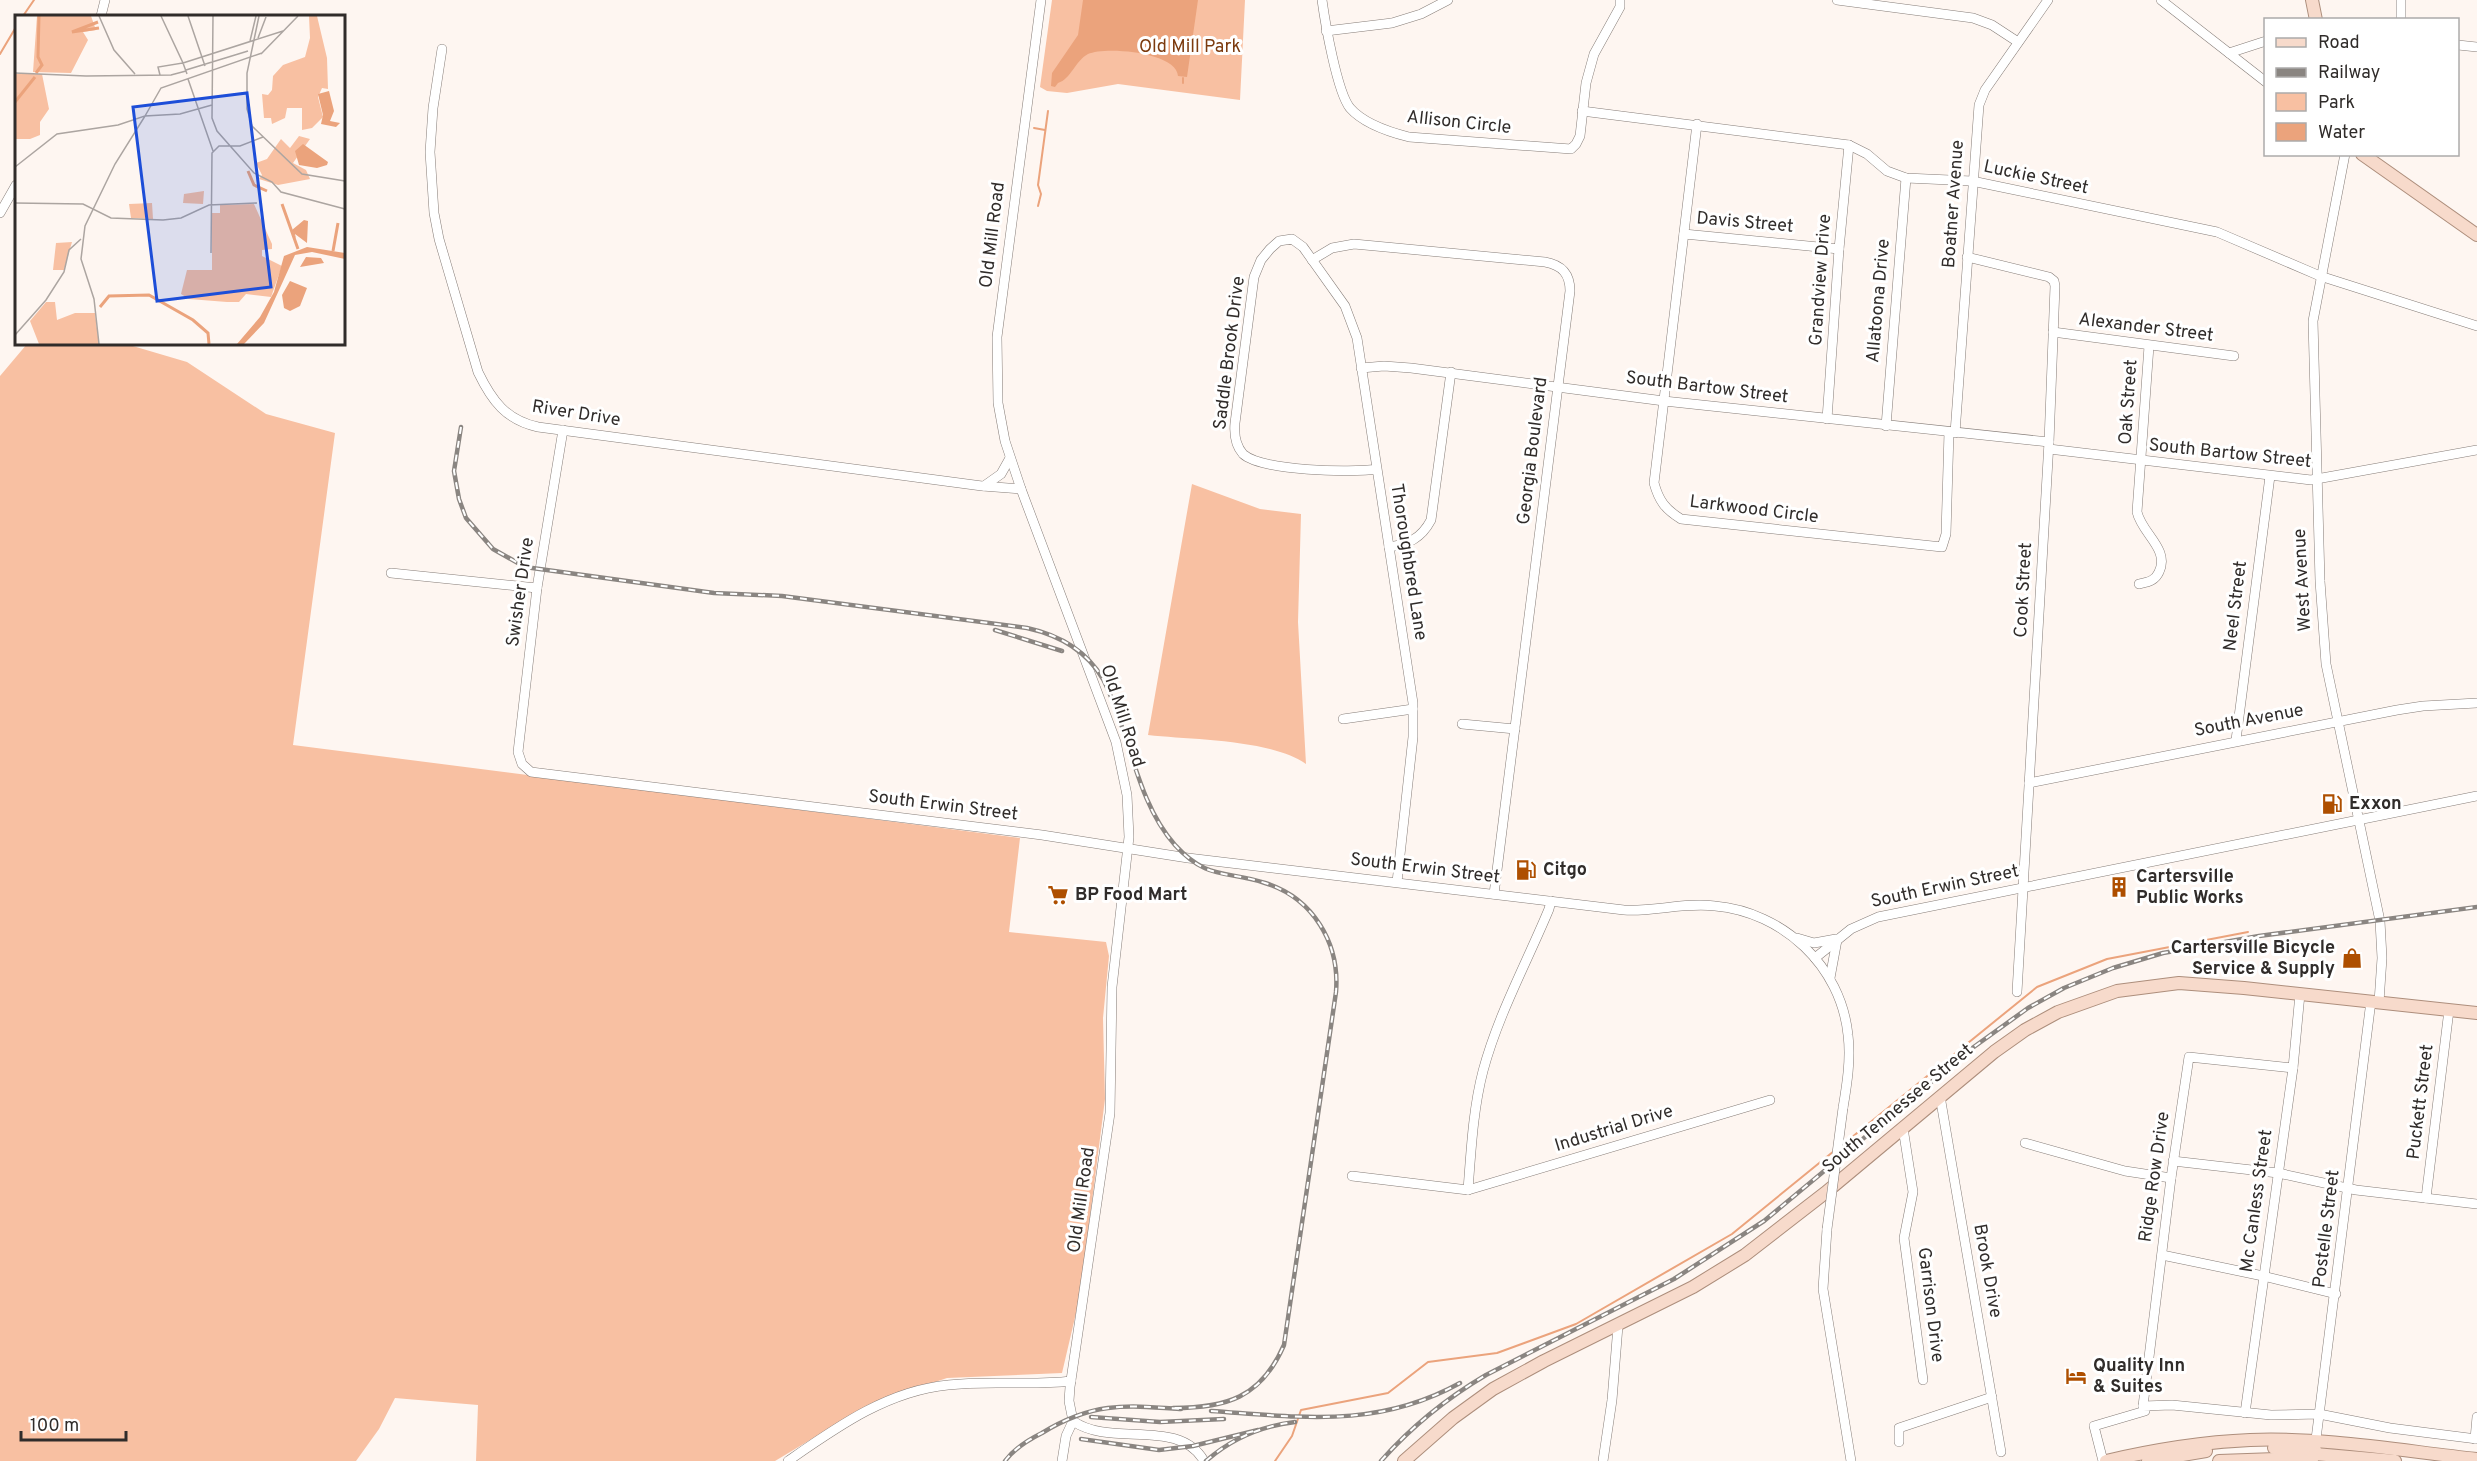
<svg xmlns="http://www.w3.org/2000/svg" width="2477" height="1461" viewBox="0 0 2477 1461" font-family="Overpass,sans-serif">
<style>
.green{fill:#f8c0a2}
.water{fill:#eba37c}
.lines{fill:none;stroke-linecap:round;stroke-linejoin:round}
.stream{stroke:#eba37c;stroke-width:2}
.minor-casing{stroke:#867d78;stroke-width:10}
.major-casing{stroke:#ad8e7c;stroke-width:14}
.minor{stroke:#fff;stroke-width:9}
.major{stroke:#f7dacb;stroke-width:12}
.rail-casing{stroke:#8a8581;stroke-width:4.5}
.rail{stroke:#fff;stroke-width:2;stroke-dasharray:7;stroke-linecap:butt}
.minor-bridge-casing{stroke:#867d78;stroke-width:10;stroke-linecap:butt}
.minor-bridge{stroke:#fff;stroke-width:9}
.labels{text-anchor:middle;dominant-baseline:central;stroke-width:6;stroke-linejoin:round;paint-order:stroke}
.park-label{font-size:18px;fill:#7c3b0f;stroke:#fff}
.street-label{font-size:18px;fill:#302c2a;stroke:#fff}
.poi-label{font-size:18px;font-weight:bold;fill:#302c2a;stroke:#fff;text-anchor:start}
.inset-river{fill:none;stroke:#eba37c;stroke-width:3}
.inset-road{fill:none;stroke:#aca5a1;stroke-width:1.5}
.view{fill:#1d4ed8;fill-opacity:0.15;stroke:#1d4ed8;stroke-width:3}
.inset-edge{fill:none;stroke:#302c2a;stroke-width:3}
</style>
<rect width="100%" height="100%" fill="#fef6f1"/>
<g class="green">
<path d="M 1052,0 L 1245,0 L 1240,100 L 1118,84 L 1067,93 L 1047,91 L 1040,87 Z"/>
<path d="M 27,344 L 126,344 L 187,362 L 266,414 L 335,433 L 293,745 L 1020,838 L 1009,932 L 1106,942 L 1109,956 L 1103,1018 L 1105,1099 L 1080,1296 L 1062,1373 L 947,1378 L 870,1404 L 775,1461 L 476,1461 L 478,1405 L 395,1398 L 379,1429 L 356,1461 L 0,1461 L 0,376 Z"/>
<path d="M 1192,484 L 1260,509 L 1301,514 L 1298,622 L 1306,764 C 1270,739 1192,740 1148,735 Z"/>
</g>
<path class="water" d="M 1083,0 L 1198,0 L 1187,77 L 1178,76 C 1177,52 1105,46 1088,54 C 1075,61 1071,79 1058,83 L 1055,87 L 1051,86 L 1052,73 L 1078,35 Z"/>
<g class="lines">
<g class="stream">
<path d="M 23,16 L 34,0"/>
<path d="M 0,54 L 16,27"/>
<path d="M 1183,83 L 1183,78"/>
<path d="M 1034,128 L 1045,130"/>
<path d="M 1038,206 L 1041,194 L 1038,185 L 1048,111"/>
<path d="M 1841,1146 L 2037,987 L 2107,959 L 2248,932"/>
<path d="M 1275,1461 L 1292,1436 L 1301,1410 L 1388,1393 L 1428,1362 L 1497,1353 L 1576,1324 L 1732,1234 L 1834,1151"/>
</g>
<g class="minor-casing">
<g id="minor">
<path d="M 1041,0 L 997,337 L 998,403 L 1005,441 L 1021,489 L 1116,742 L 1127,795 L 1129,837 L 1112,987 L 1110,1113 L 1070,1387 L 1069,1401 L 1073,1421 C 1111,1448 1179,1417 1204,1461"/>
<path d="M 1322,0 C 1325,22 1337,92 1350,108 C 1364,124 1389,132 1409,137 L 1571,149 L 1576,144 L 1580,136 L 1586,83 L 1594,54 L 1620,7 L 1620,0"/>
<path d="M 1837,0 L 1973,18 L 1992,25 L 2018,42"/>
<path d="M 2161,0 L 2266,82"/>
<path d="M 101,16 L 105,0"/>
<path d="M 2401,20 L 2401,0"/>
<path d="M 1326,31 L 1392,23 L 1421,14 L 1448,0"/>
<path d="M 2458,45 L 2477,47"/>
<path d="M 442,49 L 433,108 L 430,152 L 434,213 L 439,239 L 478,372 C 492,401 506,420 538,427 L 982,486 L 1021,489"/>
<path d="M 2229,53 L 2266,41"/>
<path d="M 1582,111 L 1849,145 L 1867,154 L 1887,171 L 1906,178 L 1972,181 L 2217,232 L 2320,276 L 2477,326"/>
<path d="M 1697,124 L 1654,483 C 1659,501 1665,509 1681,519 L 1942,547 L 1946,534 L 1949,432"/>
<path d="M 2345,154 L 2313,321 L 2320,581 L 2326,664 L 2380,921 L 2382,958 L 2379,1002"/>
<path d="M 0,213 L 16,185"/>
<path d="M 1684,234 L 1839,249"/>
<path d="M 1967,257 L 2049,277 L 2054,281 L 2055,286 L 2049,442 L 2017,992"/>
<path d="M 1312,260 L 1332,248 L 1354,244 L 1545,262 C 1562,265 1570,274 1570,291 L 1494,894"/>
<path d="M 2053,332 L 2234,356"/>
<path d="M 1361,368 L 1384,366 L 1411,368 L 1664,401 L 2049,442"/>
<path d="M 1827,419 L 1839,249 L 1849,145"/>
<path d="M 1886,426 L 1906,178"/>
<path d="M 563,430 L 537,588 L 518,752 L 522,764 L 531,772 L 1042,835 L 1188,858 L 1624,910 C 1654,912 1684,902 1715,906 C 1783,912 1841,966 1848,1035 C 1851,1059 1847,1084 1843,1108"/>
<path d="M 1955,433 L 1979,105 L 1985,90 L 2048,0"/>
<path d="M 2049,449 L 2311,480 L 2477,450"/>
<path d="M 1377,469 C 1351,473 1262,471 1243,454 C 1235,445 1234,434 1235,423 L 1254,277 L 1261,260 L 1270,249 L 1279,241 L 1292,239 L 1303,247 L 1345,306 L 1357,338 L 1413,703 L 1413,737 L 1397,882"/>
<path d="M 984,486 L 1001,474 L 1010,458"/>
<path d="M 1389,547 C 1408,544 1421,539 1431,520 L 1451,372"/>
<path d="M 391,573 L 537,588"/>
<path d="M 2139,584 C 2148,582 2155,581 2159,572 C 2170,549 2142,534 2137,512 L 2149,346"/>
<path d="M 1343,719 L 1413,709"/>
<path d="M 1462,724 L 1515,729"/>
<path d="M 2236,740 L 2270,476"/>
<path d="M 2029,783 L 2397,710 L 2423,706 L 2477,703"/>
<path d="M 1797,938 L 1814,943 L 1836,939"/>
<path d="M 1815,958 L 1851,929 L 1878,917 L 2477,796"/>
<path d="M 1830,978 L 1837,940"/>
<path d="M 1940,1096 L 2001,1452"/>
<path d="M 1903,1128 L 1913,1192 L 1904,1238 L 1923,1380"/>
<path d="M 2025,1143 L 2125,1171 L 2171,1178"/>
<path d="M 2173,1161 L 2278,1173 L 2356,1190 L 2477,1204"/>
<path d="M 1352,1176 L 1468,1190 L 1770,1100"/>
<path d="M 1468,1190 C 1471,1152 1473,1109 1483,1071 C 1498,1015 1527,962 1549,909 L 1551,901"/>
<path d="M 2426,1198 L 2449,1010"/>
<path d="M 1827,1229 L 1823,1289 L 1851,1461"/>
<path d="M 2162,1255 L 2263,1276 L 2336,1294"/>
<path d="M 2143,1406 L 2171,1178 L 2189,1057 L 2293,1068"/>
<path d="M 2245,1413 L 2293,1068 L 2300,994"/>
<path d="M 2475,1439 L 2477,1417"/>
<path d="M 1899,1442 L 1899,1428 L 1992,1397"/>
<path d="M 2315,1447 L 2371,1001"/>
<path d="M 788,1461 C 837,1427 887,1391 948,1385 C 989,1380 1030,1386 1071,1381"/>
<path d="M 1062,1461 L 1066,1436 L 1073,1421"/>
<path d="M 1603,1461 L 1612,1400 L 1618,1326"/>
<path d="M 2103,1461 L 2094,1426 L 2145,1411 L 2143,1406 L 2172,1405 L 2271,1415 L 2319,1414 L 2390,1428 L 2477,1439"/>
</g>
</g>
<g class="major-casing">
<g id="major">
<path d="M 2312,0 L 2316,20"/>
<path d="M 2362,154 L 2477,235"/>
<path d="M 2274,1448 L 2315,1450"/>
<path d="M 2315,1454 L 2395,1461"/>
<path d="M 1404,1461 L 1453,1418 L 1493,1389 L 1544,1361 L 1693,1287 L 1745,1255 L 1825,1193 L 1994,1052 L 2025,1030 L 2058,1012 L 2117,991 L 2179,983 L 2244,988 L 2477,1013"/>
<path d="M 2106,1461 C 2153,1450 2201,1442 2250,1440 C 2325,1437 2402,1451 2477,1459"/>
<path d="M 2148,1461 L 2206,1451"/>
<path d="M 2219,1461 L 2276,1459 L 2312,1461"/>
</g>
</g>
<use href="#minor" class="minor"/>
<use href="#major" class="major"/>
<g class="rail-casing">
<g id="rail">
<path d="M 461,427 L 454,471 L 459,499 L 466,518 L 493,549 L 525,567 L 714,593 L 782,596 L 1027,628 C 1059,635 1086,650 1103,679 C 1130,731 1135,800 1175,845 C 1208,881 1226,870 1265,883 C 1313,898 1340,943 1336,992 L 1284,1345 C 1261,1398 1226,1408 1173,1408"/>
<path d="M 995,630 L 1062,651"/>
<path d="M 1211,1411 C 1301,1417 1377,1429 1460,1383"/>
<path d="M 1091,1417 L 1160,1422 L 1224,1419"/>
<path d="M 1081,1439 L 1159,1450 L 1193,1446 L 1258,1430"/>
<path d="M 1005,1461 C 1014,1449 1028,1440 1042,1433 C 1093,1402 1124,1405 1181,1409"/>
<path d="M 1206,1461 C 1231,1439 1261,1426 1295,1422"/>
<path d="M 1381,1461 C 1411,1427 1447,1398 1486,1375 L 1674,1279 L 1764,1221 L 1971,1049 L 2028,1008 L 2064,988 L 2113,968 L 2163,953 L 2259,936 L 2477,907"/>
</g>
</g>
<use href="#rail" class="rail"/>
<g class="minor-bridge-casing">
<path id="minor-bridge" d="M 1827,1229 L 1843,1108"/>
</g>
<use href="#minor-bridge" class="minor-bridge"/>
</g>
<defs>
<g id="fuel-bare" transform="scale(1.62)"><path d="M-5.5-6h7V0h2V4h1.3V-2.5L3-4.5l.8-.8L6-3V5H2.5V1h-1V6h-7ZM-4.2-4.7v3.2H.2V-4.7Z" fill="#ae4f00" stroke="#fff" stroke-width="2.5" paint-order="stroke"/></g>
<g id="building-bare" transform="scale(1.62)"><path d="M-4-6H4V6H1V3H-1V6H-4ZM-2.5-4.3h1.7v1.8h-1.7ZM.8-4.3h1.7v1.8H.8ZM-2.5-1h1.7V.8h-1.7ZM.8-1h1.7V.8H.8Z" fill="#ae4f00" stroke="#fff" stroke-width="2.5" paint-order="stroke"/></g>
<g id="supermarket-bare" transform="scale(1.62)"><path d="M-6-5.5h2.5l.6 2H6L4.5 2H-2.5L-4.4-4H-6ZM-1.5 3.2a1.3 1.3 0 1 0 .1 0ZM3 3.2a1.3 1.3 0 1 0 .1 0Z" fill="#ae4f00" stroke="#fff" stroke-width="2.5" paint-order="stroke"/></g>
<g id="shop-bare" transform="scale(1.62)"><path d="M-5-2.5h2.3a2.7 3.5 0 0 1 5.4 0H5L5.5 6h-11ZM-1.5-2.5h3a1.5 2.3 0 0 0-3 0Z" fill="#ae4f00" stroke="#fff" stroke-width="2.5" paint-order="stroke"/></g>
<g id="hotel-bare" transform="scale(1.62)"><path d="M-6-4.5h1.5V1H6V5H4.5V3h-9V5H-6ZM-4 0a1.8 1.8 0 1 1 3.6 0ZM.5 0V-2.5h3Q6-2.5 6 0Z" fill="#ae4f00" stroke="#fff" stroke-width="2.5" paint-order="stroke"/></g>
</defs>
<g fill-rule="evenodd">
<use href="#fuel-bare" x="2332" y="804"/>
<use href="#fuel-bare" x="1526" y="870"/>
<use href="#building-bare" x="2119" y="887"/>
<use href="#supermarket-bare" x="1058" y="895"/>
<use href="#shop-bare" x="2352" y="958"/>
<use href="#hotel-bare" x="2076" y="1376"/>
</g>
<g class="labels">
<g class="park-label">
<text x="1190" y="47">Old Mill Park</text>
</g>
<g class="street-label">
<text transform="translate(1459 123) rotate(6)">Allison Circle</text>
<text transform="translate(2036 178) rotate(12)">Luckie Street</text>
<text transform="translate(1954 204) rotate(-86)">Boatner Avenue</text>
<text transform="translate(1745 223) rotate(5)">Davis Street</text>
<text transform="translate(993 235) rotate(-83)">Old Mill Road</text>
<text transform="translate(1821 280) rotate(-86)">Grandview Drive</text>
<text transform="translate(1879 301) rotate(-85)">Allatoona Drive</text>
<text transform="translate(2146 328) rotate(7)">Alexander Street</text>
<text transform="translate(1230 353) rotate(-83)">Saddle Brook Drive</text>
<text transform="translate(1707 388) rotate(7)">South Bartow Street</text>
<text transform="translate(2129 402) rotate(-86)">Oak Street</text>
<text transform="translate(576 414) rotate(9)">River Drive</text>
<text transform="translate(1533 451) rotate(-83)">Georgia Boulevard</text>
<text transform="translate(2230 454) rotate(6)">South Bartow Street</text>
<text transform="translate(1754 510) rotate(7)">Larkwood Circle</text>
<text transform="translate(1408 562) rotate(81)">Thoroughbred Lane</text>
<text transform="translate(2303 580) rotate(-93)">West Avenue</text>
<text transform="translate(2024 590) rotate(-87)">Cook Street</text>
<text transform="translate(521 592) rotate(-82)">Swisher Drive</text>
<text transform="translate(2236 606) rotate(-83)">Neel Street</text>
<text transform="translate(1122 716) rotate(72)">Old Mill Road</text>
<text transform="translate(2249 721) rotate(-11)">South Avenue</text>
<text transform="translate(943 806) rotate(7)">South Erwin Street</text>
<text transform="translate(1425 869) rotate(7)">South Erwin Street</text>
<text transform="translate(1945 887) rotate(-12)">South Erwin Street</text>
<text transform="translate(2421 1102) rotate(-83)">Puckett Street</text>
<text transform="translate(1898 1109) rotate(-40)">South Tennessee Street</text>
<text transform="translate(1614 1129) rotate(-17)">Industrial Drive</text>
<text transform="translate(2155 1177) rotate(-82)">Ridge Row Drive</text>
<text transform="translate(1082 1200) rotate(-82)">Old Mill Road</text>
<text transform="translate(2257 1201) rotate(-82)">Mc Canless Street</text>
<text transform="translate(2327 1229) rotate(-83)">Postelle Street</text>
<text transform="translate(1987 1271) rotate(80)">Brook Drive</text>
<text transform="translate(1930 1305) rotate(83)">Garrison Drive</text>
</g>
<g class="poi-label">
<text x="2349" y="804">Exxon</text>
<text x="1543" y="870">Citgo</text>
<text x="2136" y="877">Cartersville<tspan x="2136" dy="21">Public Works</tspan></text>
<text x="1075" y="895">BP Food Mart</text>
<text x="2335" y="948" text-anchor="end">Cartersville Bicycle<tspan x="2335" dy="21">Service &amp; Supply</tspan></text>
<text x="2093" y="1366">Quality Inn<tspan x="2093" dy="21">&amp; Suites</tspan></text>
</g>
</g>
<g transform="translate(15 15)">
<rect width="330" height="330" fill="#fef6f1"/>
<path d="M 22,1 L 76,1 L 81,15 L 68,17 L 73,25 L 56,58 L 18,57 ZM 294,1 L 302,1 L 312,43 L 313,74 L 307,73 L 303,82 L 308,102 L 297,113 L 287,115 L 287,93 L 272,93 L 270,103 L 257,109 L 256,103 L 249,103 L 247,79 L 253,80 L 257,75 L 258,61 L 268,50 L 290,42 L 295,23 ZM 0,59 L 27,59 L 34,94 L 25,107 L 25,120 L 15,124 L 0,124 ZM 284,121 L 295,124 L 278,148 L 291,155 L 295,164 L 263,170 L 244,164 L 247,160 L 241,148 L 252,144 L 266,124 L 275,133 ZM 189,176 L 188,189 L 168,188 L 169,179 ZM 137,188 L 138,204 L 116,203 L 114,189 ZM 239,189 L 257,229 L 257,234 L 247,235 L 247,241 L 267,251 L 256,282 L 231,279 L 224,287 L 212,287 L 174,284 L 166,279 L 172,255 L 197,255 L 197,198 L 205,198 L 205,190 ZM 57,227 L 49,255 L 38,255 L 41,228 ZM 31,287 L 40,287 L 42,305 L 60,298 L 80,298 L 84,329 L 24,329 L 15,306 Z" fill="#f8c0a2"/>
<path d="M 314,76 L 319,96 L 315,106 L 325,108 L 321,112 L 306,109 L 308,100 L 303,79 ZM 288,129 L 313,147 L 312,150 L 302,153 L 284,150 L 280,136 ZM 289,205 L 293,206 L 292,228 L 280,219 L 281,224 L 277,215 ZM 292,232 L 330,238 L 330,244 L 297,237 L 280,240 L 249,308 L 229,329 L 222,329 L 245,302 L 259,277 L 269,241 ZM 291,242 L 306,243 L 309,248 L 285,252 ZM 275,266 L 292,273 L 285,291 L 275,296 L 269,293 L 267,280 Z" fill="#eba37c"/>
<path class="inset-river" d="M 83,7 L 57,17 L 84,13M 21,58 L 27,50 L 23,42 L 24,1M 0,87 L 20,62M 233,156 L 239,170 L 252,176M 267,189 L 283,234M 318,236 L 323,208M 85,292 L 94,281 L 134,280 L 178,305 L 193,318 L 194,329"/>
<path class="inset-road" d="M 84,1 L 99,35 L 120,59M 173,1 L 190,51M 198,1 L 197,103 L 202,116 L 239,158 L 257,167 L 266,177 L 330,194M 244,1 L 232,58 L 232,94 L 237,111 L 287,159 L 330,166M 243,23 L 251,2M 235,26 L 241,1M 246,39 L 283,1M 171,55 L 233,36M 0,58 L 71,61 L 156,60 L 171,56M 172,59 L 168,48 L 268,16M 145,60 L 143,52 L 168,48 L 146,1M 173,64 L 198,136M 0,152 L 42,119 L 103,110 L 130,101 L 146,73 L 247,38M 0,188 L 68,189 L 96,203 L 148,205 L 166,203 L 194,190 L 242,188M 196,238 L 197,138 L 204,131 L 225,131 L 248,122M 0,320 L 31,285 L 49,257 L 54,235 L 66,224M 84,329 L 79,284 L 66,244 L 70,211 L 100,149 L 130,101 L 165,99 L 197,90"/>
<path class="view" d="M 232,78 L 256,272 L 142,286 L 118,92 Z"/>
<rect width="330" height="330" class="inset-edge"/>
</g>
<rect x="2264" y="18" width="195" height="138" fill="#ffffff" stroke="#acabaa" stroke-width="1.5"/>
<rect x="2276" y="38" width="30" height="9" fill="#f7dacb" stroke="#acabaa" stroke-width="1.5"/>
<text x="2318" y="48" font-size="18" fill="#302c2a">Road</text>
<rect x="2276" y="68" width="30" height="9" fill="#8a8581" stroke="#acabaa" stroke-width="1.5"/>
<text x="2318" y="78" font-size="18" fill="#302c2a">Railway</text>
<rect x="2276" y="93" width="30" height="18" fill="#f8c0a2" stroke="#acabaa" stroke-width="1.5"/>
<text x="2318" y="108" font-size="18" fill="#302c2a">Park</text>
<rect x="2276" y="123" width="30" height="18" fill="#eba37c" stroke="#acabaa" stroke-width="1.5"/>
<text x="2318" y="138" font-size="18" fill="#302c2a">Water</text>
<path d="M21 1431v9h105v-9" fill="none" stroke="#302c2a" stroke-width="3"/>
<text x="30" y="1431" font-size="18" fill="#302c2a" stroke="#ffffff" stroke-width="4.5" paint-order="stroke">100 m</text>
</svg>
